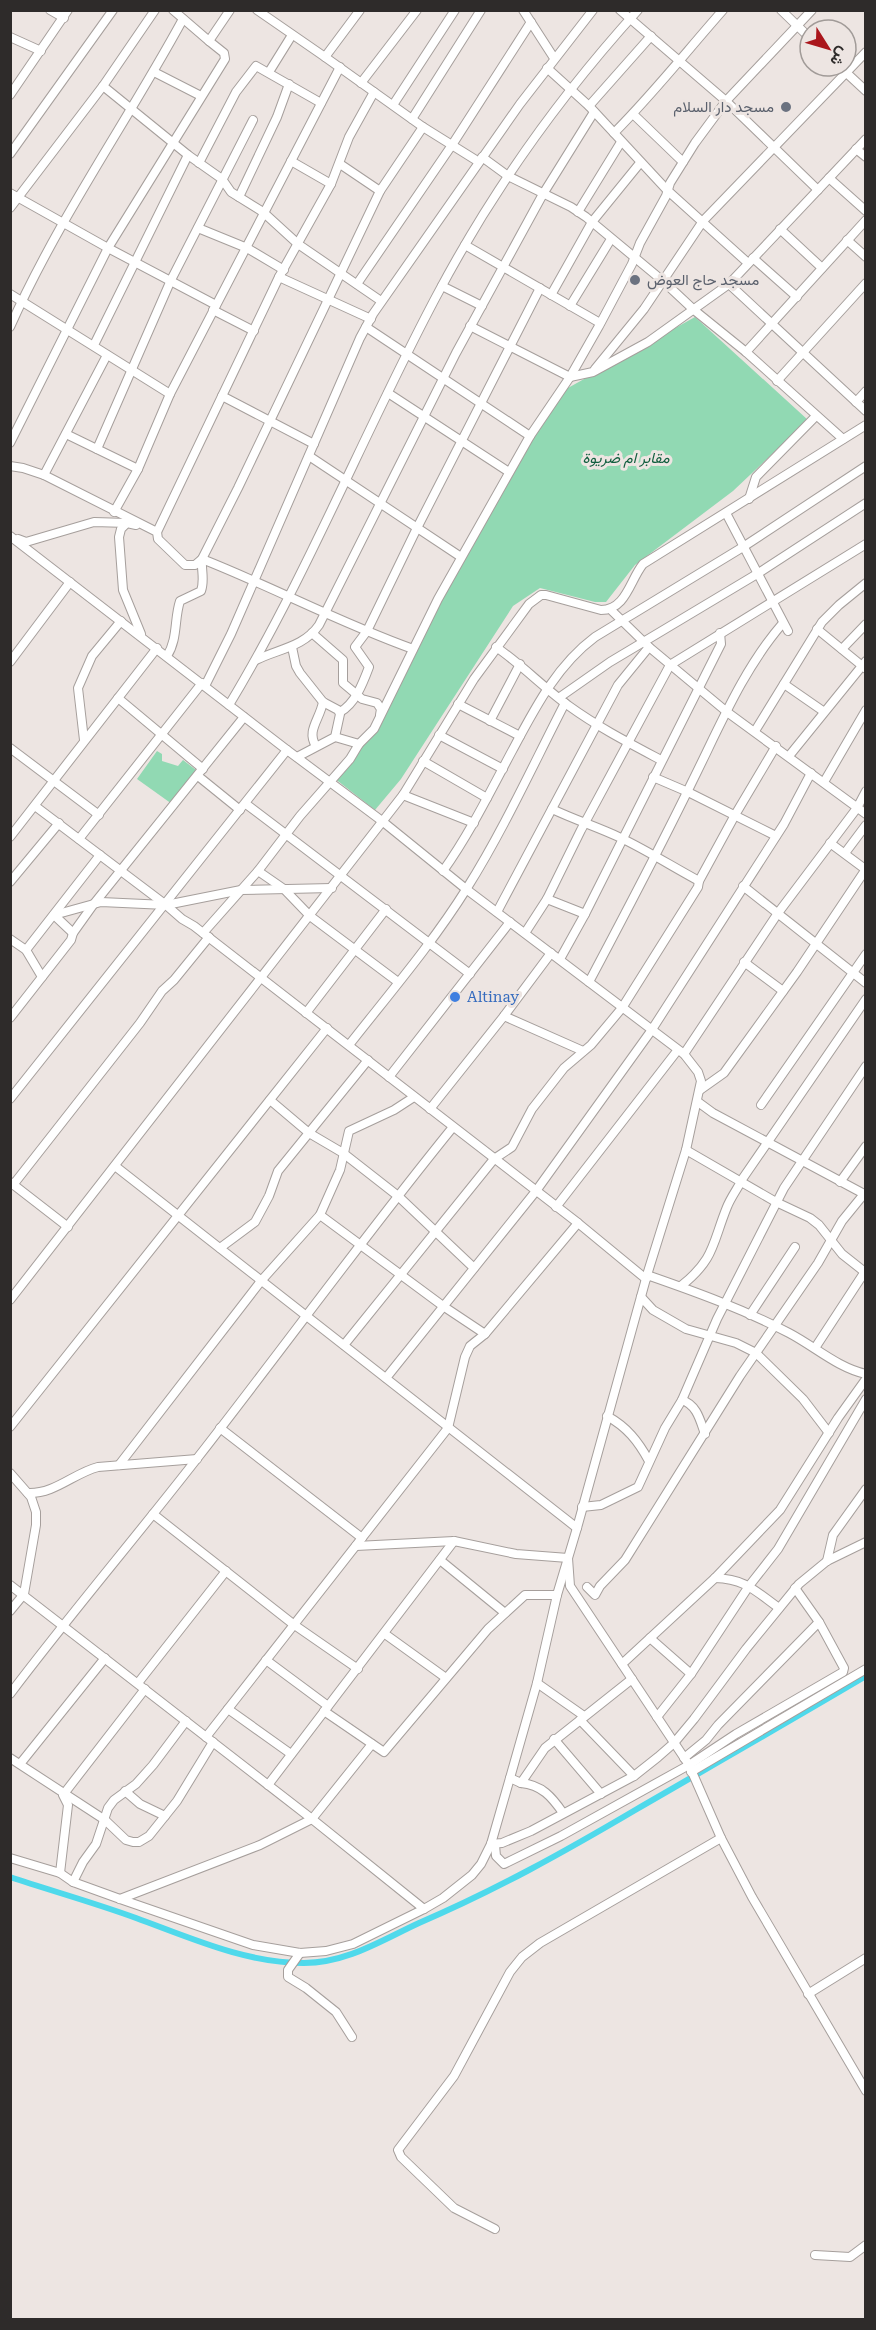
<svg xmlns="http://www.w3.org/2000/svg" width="876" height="2330" viewBox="0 0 876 2330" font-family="'Roboto Serif',Vazirmatn,serif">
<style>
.green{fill:#91d9b3}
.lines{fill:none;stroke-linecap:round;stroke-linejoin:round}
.canal{stroke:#4fd9eb;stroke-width:6}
.minor-casing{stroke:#a69f9c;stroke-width:10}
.minor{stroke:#fff;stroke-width:8}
.worship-dot{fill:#6b7280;stroke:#ede5e2;stroke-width:2}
.shop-dot{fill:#3f7fe0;stroke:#ede5e2;stroke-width:2}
.labels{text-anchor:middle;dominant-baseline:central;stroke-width:6;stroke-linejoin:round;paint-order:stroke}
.worship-label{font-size:15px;fill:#5b616d;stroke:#ede5e2;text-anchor:end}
.park-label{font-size:15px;font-style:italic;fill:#125f3f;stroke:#ede5e2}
.shop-label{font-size:15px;fill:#366cbe;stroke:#ede5e2;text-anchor:start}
</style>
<rect width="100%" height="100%" fill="#ede5e2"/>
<g class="green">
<path d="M 695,317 L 808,420 L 733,491 L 635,565 L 606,602 L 595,602 L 540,588 L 513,606 L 401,779 L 375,810 L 334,778 L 377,726 L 452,577 L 559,393 Z"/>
<path d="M 157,751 L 162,754 L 162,761 L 178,766 L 183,760 L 196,770 L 172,804 L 137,779 Z"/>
</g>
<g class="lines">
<path class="canal" d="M 10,1877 C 52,1891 95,1903 136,1918 C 191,1938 245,1963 304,1963 C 347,1963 382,1940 419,1923 C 496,1890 564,1852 637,1809 C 713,1765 790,1721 866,1676"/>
<g class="minor-casing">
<g id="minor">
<path d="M 50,10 L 64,18"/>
<path d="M 173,10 L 209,41 L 230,10"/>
<path d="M 257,10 L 325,57 L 360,10"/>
<path d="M 523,10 L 554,58"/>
<path d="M 620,10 L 726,101 L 818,190"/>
<path d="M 781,10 L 810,38"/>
<path d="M 10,37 L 41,51"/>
<path d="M 325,57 L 423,127 L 479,162"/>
<path d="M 839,66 L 866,91"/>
<path d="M 547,68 L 589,106 L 667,190 L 748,263"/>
<path d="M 154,72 L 201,96"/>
<path d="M 269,72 L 292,35"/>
<path d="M 361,83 L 417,10"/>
<path d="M 103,86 L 188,155 L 222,179 L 231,192 L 263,212 L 298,244 L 381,301"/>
<path d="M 10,95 L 68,10"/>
<path d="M 393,105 L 455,10"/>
<path d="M 589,106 L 651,36"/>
<path d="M 633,114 L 683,162"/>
<path d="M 412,119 L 481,10"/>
<path d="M 614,133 C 653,94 686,52 723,10"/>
<path d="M 856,149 L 866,157"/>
<path d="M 10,154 L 113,10"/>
<path d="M 482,157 L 508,176 L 571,207 L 586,217 L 663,281 L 694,310 L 746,352 L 843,439"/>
<path d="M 291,161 L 331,184"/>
<path d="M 199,163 L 236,92 L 256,66 L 321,103"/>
<path d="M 340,164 L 380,191"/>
<path d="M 829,178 L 866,211"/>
<path d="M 10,193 L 108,248 L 216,305"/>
<path d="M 239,197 L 277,117 L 289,84"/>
<path d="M 10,208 L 103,86 L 155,10"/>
<path d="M 578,212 L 621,142"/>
<path d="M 198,228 L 247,248 L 284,270"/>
<path d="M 780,229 L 822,268"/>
<path d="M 847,240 L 866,257"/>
<path d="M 465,245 L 600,323"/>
<path d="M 753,258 L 797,297"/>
<path d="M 279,277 L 371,319"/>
<path d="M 357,284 L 452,145 L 531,22"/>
<path d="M 729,284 L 866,411"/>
<path d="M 442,286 L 482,306"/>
<path d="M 10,294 L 170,394"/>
<path d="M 551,295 L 592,222 L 640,163"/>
<path d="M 570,306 L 611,239"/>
<path d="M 213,310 L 254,331"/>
<path d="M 470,326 L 570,377 L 593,372 L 648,342 L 729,284 L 866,139"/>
<path d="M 10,327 C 58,219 127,122 183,19"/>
<path d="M 366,327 L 530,436"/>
<path d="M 94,345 L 188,155"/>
<path d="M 746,352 L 866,220"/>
<path d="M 595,369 L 644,309 L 703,221 L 866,52"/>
<path d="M 777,381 L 866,283"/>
<path d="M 388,393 L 509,472"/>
<path d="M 222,396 L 314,444"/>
<path d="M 856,402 L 866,391"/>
<path d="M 66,434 L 138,469"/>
<path d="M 10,443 L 108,248 L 225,59 L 224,53 L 209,41"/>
<path d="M 97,449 L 171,280 L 253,120"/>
<path d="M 309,456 L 461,557"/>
<path d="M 10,466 L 23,468 L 44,475 L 157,532 L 158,539 L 185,565 L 195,565 L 202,559 C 273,587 340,623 413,649"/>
<path d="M 44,475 L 107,355"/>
<path d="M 749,499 L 756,477 L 816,416"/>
<path d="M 114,512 L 138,469 L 170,394 L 340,67"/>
<path d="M 726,513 L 788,631"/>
<path d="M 136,525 L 127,523 L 121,529 L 119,537 L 123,590 L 141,634"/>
<path d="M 157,532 L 279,277 L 331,184 L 349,137 L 374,92"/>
<path d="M 10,536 L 287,750 L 382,821 L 466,889 L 684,1054 L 698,1072 L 701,1081 L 686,1150 L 647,1275 L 577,1528 L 557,1595 L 537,1683 L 510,1778 L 491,1844 L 481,1864 L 472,1875 L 443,1898 L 424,1909 L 353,1944 L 326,1951 L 300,1953 L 253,1945 L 120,1899 L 73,1882 L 60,1873 L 10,1858"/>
<path d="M 18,539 L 26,542 L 94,522 L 127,523"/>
<path d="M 610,609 L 649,647 L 727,712 L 866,814"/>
<path d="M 817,629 L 866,669"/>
<path d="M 312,633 L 343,660 L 343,683 L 362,699 L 377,703 L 381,709 L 380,715"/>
<path d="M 292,647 L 296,666 L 300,673 L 323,702 L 338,710 L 340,714 L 335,737 L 297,757"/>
<path d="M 496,647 C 522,665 544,688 569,706 C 598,727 629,743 661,760"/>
<path d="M 842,649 L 866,624"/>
<path d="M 167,656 C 178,639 174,619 180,601 L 201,591 C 205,580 201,570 202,559 L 238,488 L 380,191 L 423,127"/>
<path d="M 256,660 C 278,649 304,647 319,625 L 456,353 L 543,194 L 594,112"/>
<path d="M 10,662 L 70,582"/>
<path d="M 784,684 L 823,711"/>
<path d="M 205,686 L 231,634 L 360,338 L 373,314 L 520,104 L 593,10"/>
<path d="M 560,697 L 610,662 L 757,574 L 866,503"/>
<path d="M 118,698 L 203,769"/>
<path d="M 458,704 L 520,736"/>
<path d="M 229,705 C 308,574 365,430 437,295 C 491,193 560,96 638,10"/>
<path d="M 340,712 C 355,704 363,683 369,667 L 355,647 L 367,631 L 417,528 L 540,288"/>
<path d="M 490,721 L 520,664"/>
<path d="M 755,731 L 822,622 L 839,605 L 866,583"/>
<path d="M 439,735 L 503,769"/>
<path d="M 335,737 L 359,744"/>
<path d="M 84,740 L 78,688 L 92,656 L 121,621"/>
<path d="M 316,746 C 306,731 320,719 323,702"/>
<path d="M 10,748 L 99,815"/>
<path d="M 789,756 L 866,661"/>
<path d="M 423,761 L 487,798"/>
<path d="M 198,776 L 240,810"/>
<path d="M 653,777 L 688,792 L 776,836"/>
<path d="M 824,782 L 866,710"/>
<path d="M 403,795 L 474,823"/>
<path d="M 246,804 L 470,974"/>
<path d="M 35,806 L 166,905 L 182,919 L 194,926 L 578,1223 L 646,1279"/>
<path d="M 552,809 C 575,820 598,827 621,838 C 648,851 673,867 699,881"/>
<path d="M 10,837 L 157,648"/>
<path d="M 79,839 L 202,683"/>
<path d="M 830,843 L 865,869"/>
<path d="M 845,853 L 866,825"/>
<path d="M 258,871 L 284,889 L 310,916 L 398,982"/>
<path d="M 443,871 C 470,833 490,792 512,751 C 534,710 556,666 595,637 L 743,547 L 866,466"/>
<path d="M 10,882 L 59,823"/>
<path d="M 743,886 L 866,983"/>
<path d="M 547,899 L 585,914"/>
<path d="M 497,912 L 618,685 L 649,647"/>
<path d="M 54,915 L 101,902 L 166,905 L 241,890 L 332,888"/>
<path d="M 54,915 L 73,933"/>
<path d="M 203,933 L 258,871 L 300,816 L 350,759 L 359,744 L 374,729 L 438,599 L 530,436 L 570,377 L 599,326 L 632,264 L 640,243 L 666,196 L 670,183 L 695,143 L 726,101 L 812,10"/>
<path d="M 525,933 L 547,899 L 581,830 L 670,665 L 866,544"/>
<path d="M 10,939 L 26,950 L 42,977"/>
<path d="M 26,950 L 100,855"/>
<path d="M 560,959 L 585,914 L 721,644 L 720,633"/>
<path d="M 744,962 L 783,991"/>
<path d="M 589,982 C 624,916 659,850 692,782 C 719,728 743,669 783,623"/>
<path d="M 306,1013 L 386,909"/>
<path d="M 504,1016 L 583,1051"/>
<path d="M 10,1018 L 71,940 L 73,933 L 93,905 L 244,717"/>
<path d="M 349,1045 C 389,994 432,944 467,888 C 504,829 533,765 565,703"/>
<path d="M 684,1054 L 778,913 L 857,808 L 866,791"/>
<path d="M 389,1077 L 510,922"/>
<path d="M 700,1090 L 724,1073 L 797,972 L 866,869"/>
<path d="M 10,1099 L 287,750"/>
<path d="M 270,1100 L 309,1133 L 343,1153 L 398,1196 L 474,1268"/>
<path d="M 698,1102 L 713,1113 L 866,1195"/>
<path d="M 761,1105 L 866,954"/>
<path d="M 430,1109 L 504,1016 L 551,953"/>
<path d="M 686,1150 L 776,1202 L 810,1218 L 819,1225 L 842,1254 L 866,1273"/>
<path d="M 115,1166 L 577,1528"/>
<path d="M 10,1182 L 68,1227"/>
<path d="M 840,1182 L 866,1146"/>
<path d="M 13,1185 L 140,1023 L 162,991 L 174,980 L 209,937"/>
<path d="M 556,1207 L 677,1051"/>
<path d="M 320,1215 L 443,1306 L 485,1334 L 578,1223"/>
<path d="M 220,1248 L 255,1222 L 269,1196 L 278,1171 L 368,1060"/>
<path d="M 647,1275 C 696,1292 743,1309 789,1333 C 814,1346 838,1368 866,1374"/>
<path d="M 681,1286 C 715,1259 712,1244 727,1207 C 731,1197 738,1188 743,1178 L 866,999"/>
<path d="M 641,1297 L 653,1310 L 686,1329 L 736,1343 L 756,1353 L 803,1399 L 829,1433"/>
<path d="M 10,1300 L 403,795 L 474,679 L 529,604 L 541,595 L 546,595 L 601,610 C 626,610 630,580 643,564 L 866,425"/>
<path d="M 750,1315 L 795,1247"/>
<path d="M 344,1345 L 494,1159 L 512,1147 L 532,1109 L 564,1068 L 591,1045 L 622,1008 L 698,887 L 699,881 L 735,815 L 776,746"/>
<path d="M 815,1348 L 864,1273"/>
<path d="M 386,1378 L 536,1191 L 651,1031 L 784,824 L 811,773"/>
<path d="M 682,1400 C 697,1405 700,1420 705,1434"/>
<path d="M 607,1416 C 627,1427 638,1441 649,1461"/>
<path d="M 10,1427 L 327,1028"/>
<path d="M 220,1428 L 362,1538"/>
<path d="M 119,1465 L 261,1281 L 320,1215 L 340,1170 L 349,1131 L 394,1110 L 414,1097"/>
<path d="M 10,1473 L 31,1497 L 36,1512 L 36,1525 L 24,1594 L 10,1611"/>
<path d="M 28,1493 C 55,1494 74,1473 98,1467 L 197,1459"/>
<path d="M 582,1507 L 601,1505 L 638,1487 L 665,1428 L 682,1400 L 717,1319 L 784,1188 L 866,1066"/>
<path d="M 153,1514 L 293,1624 L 358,1669"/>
<path d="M 356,1546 L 454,1541 L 516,1554 L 568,1558 L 570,1586 L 689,1765 L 721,1838 L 752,1897 L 866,2091"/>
<path d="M 440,1560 L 505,1613"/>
<path d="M 827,1561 L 833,1535 L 866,1489"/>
<path d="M 715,1578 C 746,1579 755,1591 779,1608"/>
<path d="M 10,1585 L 312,1819 L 424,1909"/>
<path d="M 587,1587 L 595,1595 L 600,1586 L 625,1560 L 740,1376 L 818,1263 L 842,1221 L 864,1194"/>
<path d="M 385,1634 L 446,1678"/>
<path d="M 650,1638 L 691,1674"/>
<path d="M 266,1660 L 328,1706"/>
<path d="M 622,1664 L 715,1578 L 780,1510 L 838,1418 L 866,1379"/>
<path d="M 138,1683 L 226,1571"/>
<path d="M 537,1683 L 584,1716"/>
<path d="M 10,1694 C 71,1613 137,1536 199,1456 C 284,1347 366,1234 453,1127"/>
<path d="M 228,1709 L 291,1754"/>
<path d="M 324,1711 L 384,1752 L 488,1629 L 525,1595 L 557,1595"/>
<path d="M 657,1717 L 691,1674 L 749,1586 L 778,1549 L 866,1399"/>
<path d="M 580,1720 L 634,1776"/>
<path d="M 206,1737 L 448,1428 L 465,1357 L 470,1346 L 485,1334"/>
<path d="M 554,1739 L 601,1794"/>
<path d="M 10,1758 L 105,1820 L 126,1840 L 133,1842 L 139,1842 L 149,1836 L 177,1801 L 213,1742"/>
<path d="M 684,1758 L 706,1740 L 718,1725 L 819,1622"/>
<path d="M 20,1764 L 105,1658"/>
<path d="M 691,1772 L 866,1669"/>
<path d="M 510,1778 L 521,1783 L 545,1748 L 632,1679"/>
<path d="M 521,1783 C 542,1785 552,1797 563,1813"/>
<path d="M 268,1785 L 454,1541"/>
<path d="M 125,1791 L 140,1804 L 165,1816"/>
<path d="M 491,1844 L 502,1843 L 531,1831 L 634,1776 L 658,1757 L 674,1743 L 694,1719 L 746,1649 L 799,1584 L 827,1561 L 866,1542"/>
<path d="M 495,1845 L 496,1856 L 504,1864 L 561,1836 L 689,1765 L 736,1734 L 843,1672 L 844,1668 L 819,1622 L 795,1588"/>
<path d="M 60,1873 L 68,1805 L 63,1795 L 145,1689"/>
<path d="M 73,1882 L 83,1862 L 96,1844 L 108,1808 L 114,1800 L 136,1784 L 153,1765 L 186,1721"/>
<path d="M 120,1899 L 260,1845 L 312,1819 L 372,1744"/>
<path d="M 300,1953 L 288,1970 L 288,1977 L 306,1988 L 336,2012 L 352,2037"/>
<path d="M 808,1994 L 866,1958"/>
<path d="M 495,2229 L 454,2208 L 401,2157 L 398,2150 L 454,2076 L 510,1972 L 522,1957 L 540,1943 L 721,1838"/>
<path d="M 815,2255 L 850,2257 L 866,2245"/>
</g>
</g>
<use href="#minor" class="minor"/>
</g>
<g class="worship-dot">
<circle cx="786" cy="107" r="6"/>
<circle cx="635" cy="280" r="6"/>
</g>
<circle class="shop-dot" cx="455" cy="997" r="6"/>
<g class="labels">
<g class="worship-label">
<text x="774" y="107">مسجد دار السلام</text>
<text x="647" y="280" text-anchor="start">مسجد حاج العوض</text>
</g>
<g class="park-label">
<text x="626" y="458">مقابر ام ضريوة</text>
</g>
<g class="shop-label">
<text x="467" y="997">Altinay</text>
</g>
</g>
<rect width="876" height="2330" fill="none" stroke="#2e2b2a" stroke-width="24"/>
<g transform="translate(828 48) rotate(127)"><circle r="28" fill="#ede5e2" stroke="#a19b98" stroke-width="1.5"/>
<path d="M0-4.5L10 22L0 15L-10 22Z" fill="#aa161c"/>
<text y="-9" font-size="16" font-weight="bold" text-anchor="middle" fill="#2e2b2a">ش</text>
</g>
</svg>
